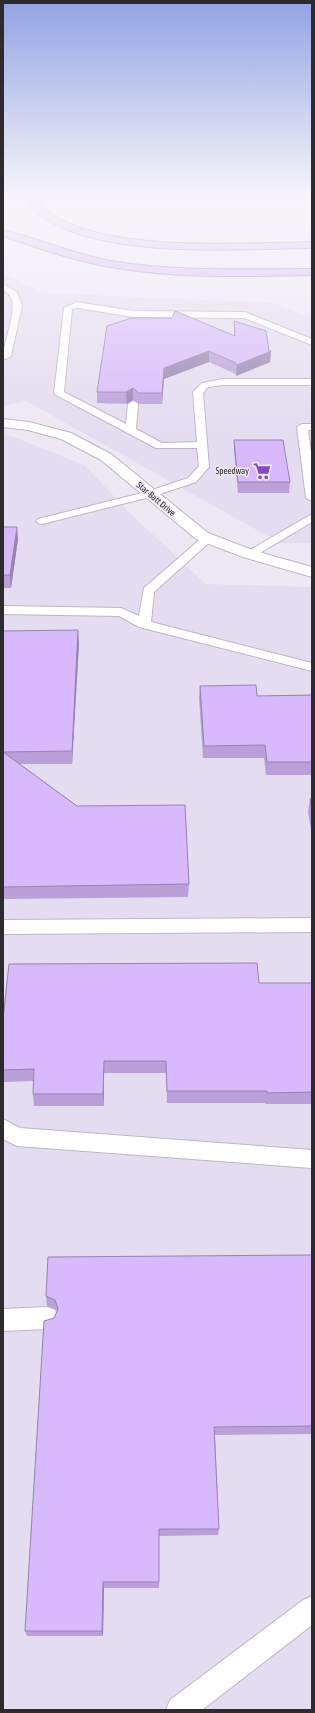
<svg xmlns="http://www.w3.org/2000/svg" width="315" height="1713" viewBox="0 0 315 1713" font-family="'Asap Condensed',sans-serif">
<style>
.built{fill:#e4dcf0}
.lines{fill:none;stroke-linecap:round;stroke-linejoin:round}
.lane-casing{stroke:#bcb6c3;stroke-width:2}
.street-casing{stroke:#bcb6c3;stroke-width:2}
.highway-casing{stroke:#9b87b2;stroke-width:2}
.lane{fill:#fff;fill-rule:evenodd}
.street{fill:#fff;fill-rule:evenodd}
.highway{fill:#d6b8f8;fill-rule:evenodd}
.wall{fill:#ba9fd9}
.shaded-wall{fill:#9782b0}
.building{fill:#d8b9fc;stroke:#9782b0}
.labels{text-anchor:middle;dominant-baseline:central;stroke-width:3;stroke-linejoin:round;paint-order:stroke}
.far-poi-label{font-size:9px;fill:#2d2b30;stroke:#eee8f5;text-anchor:end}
.far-street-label{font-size:9px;fill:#2d2b30;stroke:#eee8f5}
</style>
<rect width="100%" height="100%" fill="#eee8f5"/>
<g class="built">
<path d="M 3,274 L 44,293 L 274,303 L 312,318 L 312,543 L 280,543 L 26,401 L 3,406 Z"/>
<path d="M 3,435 L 11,436 L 84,465 L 137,520 L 206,584 L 312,587 L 312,1710 L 3,1710 Z"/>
</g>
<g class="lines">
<g class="lane-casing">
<g id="lane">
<path d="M 3,284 L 17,292 L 22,306 L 11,356 L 6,359 L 3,358 C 3,341 19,309 10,296 C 9,293 5,292 3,290 Z"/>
<path d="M 77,302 L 133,311 L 245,312 L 312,339 L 312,345 L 244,318 L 133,317 L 78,308 L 72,309 L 64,392 L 126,424 L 128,404 L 133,401 L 136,402 L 138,404 L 136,429 L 162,443 L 197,442 L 193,392 L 202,383 L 223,379 L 312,379 L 312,385 L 223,385 L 208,387 L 203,393 L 209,467 L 196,482 L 154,496 L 42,524 L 38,523 L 36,521 L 38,519 L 146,492 L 188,478 L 199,466 L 197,448 L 156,448 L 56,395 L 54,393 L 64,308 Z"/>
<path d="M 302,424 L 312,424 L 312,430 L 308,430 L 312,460 L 312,501 L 306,498 L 297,427 Z"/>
<path d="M 312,514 L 312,522 L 253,557 L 249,558 L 243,554 Z"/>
<path d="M 208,535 L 214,538 L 212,540 L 154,592 L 151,622 L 312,663 L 312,671 L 139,627 L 119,616 L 3,614 L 3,606 L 121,608 L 139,616 L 144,588 L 204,536 Z"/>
<path d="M 312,918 L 312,932 L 3,934 L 3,920 Z"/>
<path d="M 3,1119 L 20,1128 L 312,1150 L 312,1168 L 17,1146 L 3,1139 Z"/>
<path d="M 47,1307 L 55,1310 L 58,1318 L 55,1326 L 47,1329 L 3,1331 L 3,1309 Z"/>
<path d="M 312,1596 L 312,1625 L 202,1710 L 166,1710 L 170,1700 L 303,1600 Z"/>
</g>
</g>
<g class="street-casing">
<path id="street" d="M 3,419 L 29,422 L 71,433 L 111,454 L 208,533 L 255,551 L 312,567 L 312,577 L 243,557 L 196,539 L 101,460 L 61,439 L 28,430 L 3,427 Z"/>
</g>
<g class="highway-casing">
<g id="highway">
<path d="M 27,195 L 37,195 C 37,207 47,212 56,217 C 117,252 241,243 312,242 L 312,248 C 237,249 112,259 47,220 C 38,215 27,207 27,195 Z"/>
<path d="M 3,230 C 39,239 74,254 111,261 C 177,272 245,269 312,269 L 312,275 C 245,276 177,279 111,267 C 74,261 38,248 3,236 Z"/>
</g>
</g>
<use href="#lane" class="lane"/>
<use href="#street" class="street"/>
<use href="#highway" class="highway"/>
</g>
<g class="wall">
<path d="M 234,321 L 269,351 L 271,351 L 270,362 L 236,376 L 236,374 L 209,362 L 164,379 L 162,404 L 139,404 L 133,400 L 127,404 L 97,403 L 97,392 L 234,336 Z"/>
<path d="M 234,440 L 290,482 L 289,493 L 238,493 L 234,451 Z"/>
<path d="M 3,527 L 18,539 L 11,588 L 3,588 Z"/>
<path d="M 3,631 L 79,643 L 72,764 L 20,764 L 77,806 L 189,884 L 188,897 L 3,899 Z"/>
<path d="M 200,686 L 257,696 L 312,695 L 312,775 L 266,775 L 264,758 L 203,758 L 199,698 Z"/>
<path d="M 312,798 L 312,835 L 308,812 L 310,799 Z"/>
<path d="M 259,983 L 312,983 L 312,1104 L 265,1104 L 265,1103 L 167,1103 L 166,1073 L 104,1073 L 104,1106 L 34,1106 L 33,1094 L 34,1081 L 3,1082 L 3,1019 Z"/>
<path d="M 312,1255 L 312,1434 L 215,1435 L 219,1529 L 218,1535 L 159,1536 L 159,1588 L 104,1588 L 103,1636 L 27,1636 L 25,1631 L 54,1318 L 57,1311 L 56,1309 L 47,1306 L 46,1296 Z"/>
</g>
<g class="shaded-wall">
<path d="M 209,351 L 209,362 L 164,379 L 162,404 L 162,393 L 164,368 Z"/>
<path d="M 271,351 L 270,362 L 236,376 L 237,365 Z"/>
<path d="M 133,388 L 133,400 L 127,404 L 126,392 Z"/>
<path d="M 17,527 L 18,539 L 11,588 L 10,575 Z"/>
<path d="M 78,630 L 79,643 L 72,764 L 72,751 Z"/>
<path d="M 104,1061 L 104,1106 L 103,1094 Z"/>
<path d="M 103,1582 L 104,1588 L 103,1636 L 102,1631 Z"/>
</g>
<g class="building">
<path d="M 175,311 L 235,336 L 234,321 L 266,331 L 269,351 L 271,351 L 237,365 L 236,363 L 209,351 L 164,368 L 162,393 L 139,393 L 133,388 L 126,392 L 97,392 L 107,326 L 131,318 L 172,318 Z"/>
<path d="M 234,440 L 283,440 L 290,482 L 238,482 Z"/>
<path d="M 3,527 L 17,527 L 10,575 L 3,575 Z"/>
<path d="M 78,630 L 72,751 L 3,752 L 77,806 L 185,805 L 189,884 L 3,887 L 3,631 Z"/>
<path d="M 256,685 L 257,696 L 312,695 L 312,762 L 267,762 L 265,745 L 204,746 L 200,686 Z"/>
<path d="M 312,798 L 312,811 L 310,799 Z"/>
<path d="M 257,963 L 259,983 L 312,983 L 312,1092 L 267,1093 L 267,1091 L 167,1091 L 166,1061 L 104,1061 L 103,1094 L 33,1094 L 34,1069 L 3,1070 L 3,1019 L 9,964 Z"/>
<path d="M 312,1255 L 312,1426 L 214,1427 L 219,1529 L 159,1529 L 159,1582 L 103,1582 L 102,1631 L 25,1631 L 44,1321 L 54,1318 L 58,1309 L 55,1300 L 46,1296 L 48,1257 Z"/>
</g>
<linearGradient id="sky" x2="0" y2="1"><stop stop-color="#92a3e3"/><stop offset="0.45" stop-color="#f7f5fa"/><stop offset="1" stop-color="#f7f5fa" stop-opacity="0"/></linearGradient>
<rect width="315" height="435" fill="url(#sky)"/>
<defs>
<g id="supermarket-bare" transform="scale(1.38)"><path d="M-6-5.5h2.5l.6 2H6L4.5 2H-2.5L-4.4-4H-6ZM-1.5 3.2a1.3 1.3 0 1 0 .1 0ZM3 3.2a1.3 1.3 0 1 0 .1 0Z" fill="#884abf" stroke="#eee8f5" stroke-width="2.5" paint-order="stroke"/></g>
</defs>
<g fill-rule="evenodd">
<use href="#supermarket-bare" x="262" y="471"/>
</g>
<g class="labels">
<g class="far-poi-label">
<text x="249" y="471">Speedway</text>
</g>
<g class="far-street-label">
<text transform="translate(156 499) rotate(40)">Star-Batt Drive</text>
</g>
</g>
<rect width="315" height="1713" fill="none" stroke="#2d2b30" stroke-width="8"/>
</svg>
